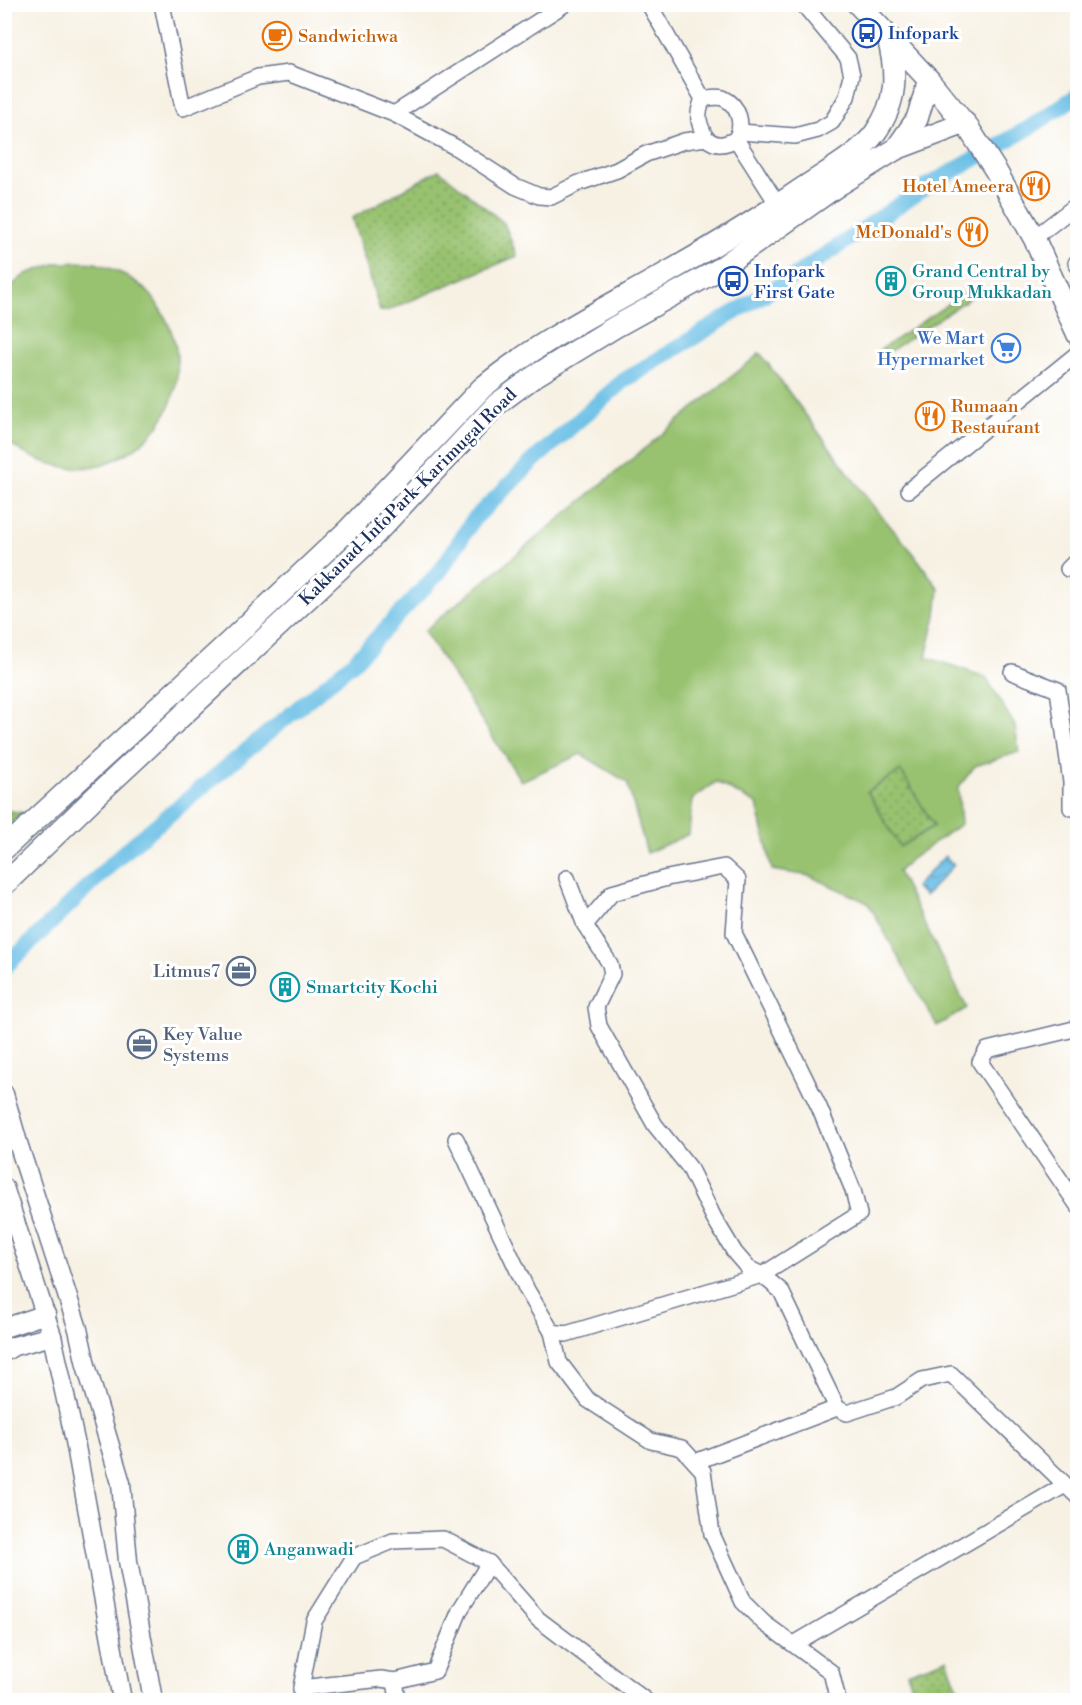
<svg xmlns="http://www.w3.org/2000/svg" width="1082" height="1705" viewBox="0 0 1082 1705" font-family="'Libre Bodoni',serif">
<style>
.green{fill:#98c26f;stroke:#5a7866;stroke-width:1.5}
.park{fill:url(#park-dots);stroke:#5a7866;stroke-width:1.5}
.water{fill:url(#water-waves);stroke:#4276a2;stroke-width:1.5}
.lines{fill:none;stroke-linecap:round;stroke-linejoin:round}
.canal{stroke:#68bee5;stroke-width:16}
.minor-casing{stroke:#68738d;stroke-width:18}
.tertiary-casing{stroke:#68738d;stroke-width:21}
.secondary-casing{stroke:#68738d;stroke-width:24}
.minor{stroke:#fff;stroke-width:15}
.tertiary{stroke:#fff;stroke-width:18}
.secondary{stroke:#fff;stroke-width:21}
.labels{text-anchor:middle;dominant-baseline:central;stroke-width:6;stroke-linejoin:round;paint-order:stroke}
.transit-label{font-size:18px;fill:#164399;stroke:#fff;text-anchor:start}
.food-label{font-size:18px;fill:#c56008;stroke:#fff;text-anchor:start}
.culture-label{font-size:18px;fill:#0d838f;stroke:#fff;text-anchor:start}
.shop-label{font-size:18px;fill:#366cbe;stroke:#fff;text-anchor:end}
.street-label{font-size:18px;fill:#1b2f5e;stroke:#fff}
.service-label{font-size:18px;fill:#4e5e75;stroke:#fff;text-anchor:end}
</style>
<defs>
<pattern id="park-dots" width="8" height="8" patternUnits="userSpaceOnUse" patternTransform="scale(1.5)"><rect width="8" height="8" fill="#98c26f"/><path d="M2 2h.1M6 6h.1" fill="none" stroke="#7b9e5e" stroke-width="1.8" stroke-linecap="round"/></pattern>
<pattern id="water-waves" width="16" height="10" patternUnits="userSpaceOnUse" patternTransform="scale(1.5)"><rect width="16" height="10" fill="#68bee5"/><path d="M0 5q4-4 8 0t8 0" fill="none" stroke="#559bbd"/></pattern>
</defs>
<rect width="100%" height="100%" fill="#fff"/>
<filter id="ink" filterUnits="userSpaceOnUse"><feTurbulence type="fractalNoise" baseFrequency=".0167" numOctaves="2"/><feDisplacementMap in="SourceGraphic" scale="12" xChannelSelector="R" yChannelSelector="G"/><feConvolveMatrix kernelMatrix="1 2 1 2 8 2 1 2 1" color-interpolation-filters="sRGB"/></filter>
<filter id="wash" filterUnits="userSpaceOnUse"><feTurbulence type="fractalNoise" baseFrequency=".008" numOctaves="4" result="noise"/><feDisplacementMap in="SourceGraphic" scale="24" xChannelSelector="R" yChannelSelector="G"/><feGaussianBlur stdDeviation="1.35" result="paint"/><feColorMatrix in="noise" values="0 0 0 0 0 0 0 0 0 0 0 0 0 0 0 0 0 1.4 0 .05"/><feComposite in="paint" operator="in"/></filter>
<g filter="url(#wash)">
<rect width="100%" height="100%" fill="#f7f1e3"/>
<g class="green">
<path d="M 58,263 C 69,263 83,261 95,263 C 115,269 135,278 150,294 C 154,298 157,304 160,309 C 193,358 178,425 126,454 C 107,465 86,470 65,467 C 42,463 21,455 5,438 L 5,291 L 26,274 Z"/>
<path d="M 975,286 L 979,292 L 883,356 L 880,350 Z"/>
<path d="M 760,353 L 873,506 L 914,554 L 939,589 L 936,615 L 926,657 L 986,677 L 1015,726 L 1019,752 L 975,766 L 958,788 L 961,824 L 910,860 L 898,872 L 967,1008 L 937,1026 L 868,903 L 810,876 L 772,870 L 757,804 L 716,782 L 692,800 L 689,834 L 647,853 L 627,782 L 581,754 L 521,781 L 424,631 Z"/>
<path d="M 5,810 L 22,813 L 5,829 L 4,810 Z"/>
</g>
<g class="park">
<path d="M 439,170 L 504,223 L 517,256 L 386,311 L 380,311 L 352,218 Z"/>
<path d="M 901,771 L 934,826 L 900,847 L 867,791 Z"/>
<path d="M 947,1659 L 962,1700 L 917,1700 L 907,1673 Z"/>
</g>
<path class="water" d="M 945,856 L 954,865 L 925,896 L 915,887 Z"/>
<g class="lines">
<path class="canal" d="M 4,968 L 125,851 L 355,661 L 441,570 L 473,520 L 534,460 L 623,381 L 794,276 L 927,186 L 1029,128 L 1078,95"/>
</g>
</g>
<g filter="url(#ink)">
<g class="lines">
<g class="minor-casing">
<g id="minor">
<path d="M 162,4 L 183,108 L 258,77 L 289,73 L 394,114 L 455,147 L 515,186 L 539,196 L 551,197 L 579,183 L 617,170 L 646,154 L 684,141 L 706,138 C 716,147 725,145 736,139 C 744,125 739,105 723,98 C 717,96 709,98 703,99 L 649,4"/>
<path d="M 703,99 C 696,115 698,123 706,138"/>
<path d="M 394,114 L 565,4"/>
<path d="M 740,132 L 795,136 L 818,130 L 832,122 L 847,97 L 852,75 L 848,58 L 803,4"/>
<path d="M 736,139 L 778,205"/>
<path d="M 1034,238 L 1078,204"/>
<path d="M 1078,261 L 1076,263 L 1078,266"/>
<path d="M 909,490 L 1078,353"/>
<path d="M 1068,569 L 1078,559"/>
<path d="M 1012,672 L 1058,690 L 1071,782 L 1071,808"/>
<path d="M 567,878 L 585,925 L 610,964 L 612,974 L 596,1007 L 599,1026 L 655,1125 L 689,1167 L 714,1218 L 735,1253 L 748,1268 L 762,1275 L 781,1291 L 837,1408 L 847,1413 L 896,1397 L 922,1380 L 951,1374 L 1078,1497"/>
<path d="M 1078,1028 L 987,1050 L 980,1062 L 1078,1206"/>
<path d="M 456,1139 L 527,1290 L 552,1332 L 566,1334 L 762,1275 L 859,1214 L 853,1190 L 819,1107 L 734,933 L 738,880 L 724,867 L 667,878 L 612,893 L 585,925"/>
<path d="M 552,1332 L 559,1362 L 588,1400 L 651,1441 L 682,1448 L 703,1471 L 712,1534 L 743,1602 L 764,1623 L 831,1672 L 838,1700"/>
<path d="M 695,1462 L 837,1408"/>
<path d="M 794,1644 L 1065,1485"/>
<path d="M 395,1681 L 435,1671 L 460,1610 L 489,1563"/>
<path d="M 301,1688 L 381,1679 L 395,1681 L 398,1700"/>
<path d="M 302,1700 L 301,1688 L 314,1621 L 354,1557 L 393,1541 L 443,1539 L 489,1563 L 538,1619 L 645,1700"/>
</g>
</g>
<g class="tertiary-casing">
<g id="tertiary">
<path d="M 4,1094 L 18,1143 L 78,1329 L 86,1365 L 121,1483 L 128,1561 L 153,1700"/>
<path d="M 4,1187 L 52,1336 L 75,1441 L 122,1700"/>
<path d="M 4,1328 L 46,1314"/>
<path d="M 4,1352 L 14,1346 L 52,1336"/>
</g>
</g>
<g class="secondary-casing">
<g id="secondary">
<path d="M 858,4 L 929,80 L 969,129 L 996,171 L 1034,238 L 1078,335"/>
<path d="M 896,149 L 965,123"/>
<path d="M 4,849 L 228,643 L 348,530 L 482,388 C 535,344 596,313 656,279 C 706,251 755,221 803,188 C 825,173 860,154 875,133 C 898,101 897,73 888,38"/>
<path d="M 4,885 L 96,796 L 364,546 L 497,404 L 535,376 L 615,327 L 716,271 L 840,184 L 896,149 L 917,119 L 929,80"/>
</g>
</g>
<use href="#minor" class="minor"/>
<use href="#tertiary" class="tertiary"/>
<use href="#secondary" class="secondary"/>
</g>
</g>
<defs>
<g id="bus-ring" transform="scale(1.5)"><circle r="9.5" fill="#fff" stroke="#1a4fb4" stroke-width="1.5"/><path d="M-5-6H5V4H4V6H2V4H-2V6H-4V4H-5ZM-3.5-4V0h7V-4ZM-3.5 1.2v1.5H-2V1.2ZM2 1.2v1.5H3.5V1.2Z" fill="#1a4fb4"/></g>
<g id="cafe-ring" transform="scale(1.5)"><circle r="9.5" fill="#fff" stroke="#e8710a" stroke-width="1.5"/><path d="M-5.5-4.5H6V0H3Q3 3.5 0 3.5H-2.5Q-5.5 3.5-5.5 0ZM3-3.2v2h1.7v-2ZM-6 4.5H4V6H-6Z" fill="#e8710a"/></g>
<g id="restaurant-ring" transform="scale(1.5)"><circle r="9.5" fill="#fff" stroke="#e8710a" stroke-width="1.5"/><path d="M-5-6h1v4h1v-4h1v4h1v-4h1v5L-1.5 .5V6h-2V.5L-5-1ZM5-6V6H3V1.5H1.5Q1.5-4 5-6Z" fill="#e8710a"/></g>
<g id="building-ring" transform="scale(1.5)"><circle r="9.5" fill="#fff" stroke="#0f9aa8" stroke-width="1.5"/><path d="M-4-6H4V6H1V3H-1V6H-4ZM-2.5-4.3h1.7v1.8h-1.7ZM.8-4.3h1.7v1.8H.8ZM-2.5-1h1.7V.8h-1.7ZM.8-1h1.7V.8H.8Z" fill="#0f9aa8"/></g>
<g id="supermarket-ring" transform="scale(1.5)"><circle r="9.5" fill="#fff" stroke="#3f7fe0" stroke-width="1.5"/><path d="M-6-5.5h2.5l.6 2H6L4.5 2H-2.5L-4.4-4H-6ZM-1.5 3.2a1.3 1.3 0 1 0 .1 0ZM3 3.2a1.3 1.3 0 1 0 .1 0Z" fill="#3f7fe0"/></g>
<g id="office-ring" transform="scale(1.5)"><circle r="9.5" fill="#fff" stroke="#5c6f8a" stroke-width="1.5"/><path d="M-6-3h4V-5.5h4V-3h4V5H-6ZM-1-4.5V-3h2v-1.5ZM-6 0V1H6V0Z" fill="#5c6f8a"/></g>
</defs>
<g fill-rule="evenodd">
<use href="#bus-ring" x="867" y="33"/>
<use href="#cafe-ring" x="277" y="36"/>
<use href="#restaurant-ring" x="1035" y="186"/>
<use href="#restaurant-ring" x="973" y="232"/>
<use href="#bus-ring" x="733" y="281"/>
<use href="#building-ring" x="891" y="281"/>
<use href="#supermarket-ring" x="1006" y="348"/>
<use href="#restaurant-ring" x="930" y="416"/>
<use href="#office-ring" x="241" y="971"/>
<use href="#building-ring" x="285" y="987"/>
<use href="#office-ring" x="142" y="1044"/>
<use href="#building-ring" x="243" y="1549"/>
</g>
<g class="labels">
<g class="transit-label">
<text x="888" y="33">Infopark</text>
<text x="754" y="271">Infopark<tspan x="754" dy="21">First Gate</tspan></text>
</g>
<g class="food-label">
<text x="298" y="36">Sandwichwa</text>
<text x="1014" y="186" text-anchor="end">Hotel Ameera</text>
<text x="952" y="232" text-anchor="end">McDonald's</text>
<text x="951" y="406">Rumaan<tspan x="951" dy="21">Restaurant</tspan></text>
</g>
<g class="culture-label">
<text x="912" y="271">Grand Central by<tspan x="912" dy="21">Group Mukkadan</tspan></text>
<text x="306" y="987">Smartcity Kochi</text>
<text x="264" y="1549">Anganwadi</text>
</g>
<g class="shop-label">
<text x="985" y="338">We Mart<tspan x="985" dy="21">Hypermarket</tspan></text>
</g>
<g class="street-label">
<text transform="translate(408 497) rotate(-45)">Kakkanad-InfoPark-Karimugal Road</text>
</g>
<g class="service-label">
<text x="220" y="971">Litmus7</text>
<text x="163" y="1034" text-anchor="start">Key Value<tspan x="163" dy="21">Systems</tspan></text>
</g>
</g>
<rect width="1082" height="1705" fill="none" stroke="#fff" stroke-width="24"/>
</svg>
